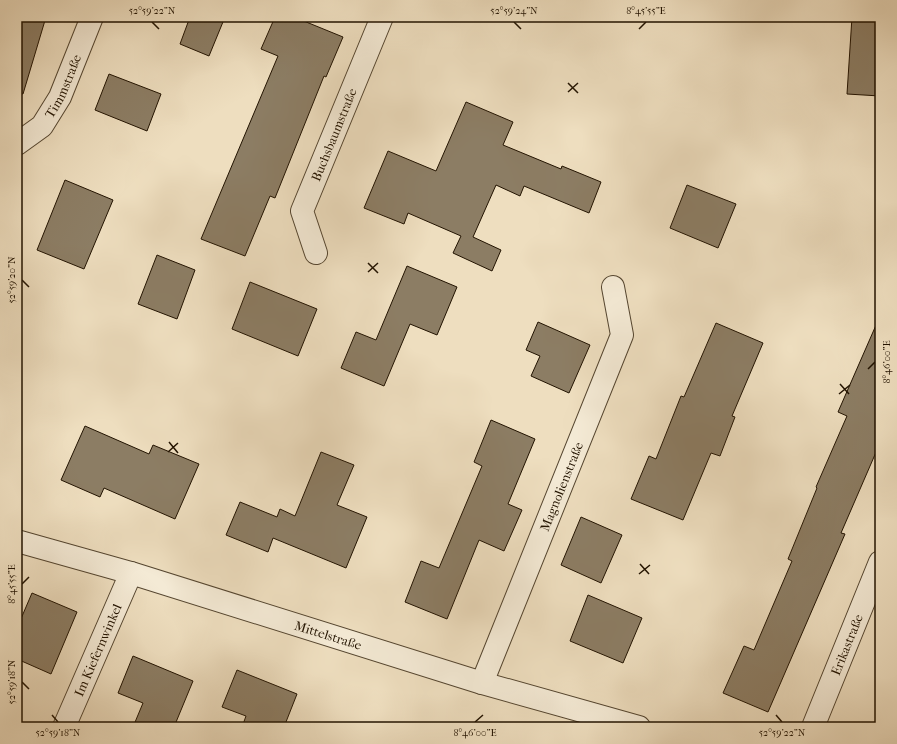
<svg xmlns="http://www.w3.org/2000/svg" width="897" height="744" viewBox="0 0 897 744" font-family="'IM FELL French Canon',serif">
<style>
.building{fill:#8c7d64;stroke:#221301}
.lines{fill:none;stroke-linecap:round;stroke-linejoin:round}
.minor-casing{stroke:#554630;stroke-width:24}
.minor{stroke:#f4ead5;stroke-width:22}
.ticks{fill:none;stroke:#221301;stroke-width:1.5}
.labels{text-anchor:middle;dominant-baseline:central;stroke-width:4;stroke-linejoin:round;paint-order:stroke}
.street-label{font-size:13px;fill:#221301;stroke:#f4ead5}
.neatline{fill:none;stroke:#221301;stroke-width:1.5}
.ticks-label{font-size:10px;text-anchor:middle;fill:#221301}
</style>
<rect width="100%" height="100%" fill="#eedebf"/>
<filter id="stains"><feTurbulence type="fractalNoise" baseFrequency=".005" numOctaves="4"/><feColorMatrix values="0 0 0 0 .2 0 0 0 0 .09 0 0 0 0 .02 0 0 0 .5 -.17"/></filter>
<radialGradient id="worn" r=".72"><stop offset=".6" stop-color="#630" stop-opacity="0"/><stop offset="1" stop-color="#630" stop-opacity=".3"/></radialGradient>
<g class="building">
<path d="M 17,17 L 46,17 L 23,94 L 17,93 Z"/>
<path d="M 190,17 L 225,17 L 209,56 L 180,44 Z"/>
<path d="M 275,17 L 294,17 L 343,37 L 326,77 L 324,76 L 275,198 L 270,196 L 245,256 L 201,239 L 278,56 L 261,49 Z"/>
<path d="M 852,17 L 880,17 L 880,96 L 847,94 Z"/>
<path d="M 109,74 L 161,94 L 147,131 L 95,110 Z"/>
<path d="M 466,102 L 513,122 L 503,145 L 561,169 L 562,166 L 601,182 L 589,213 L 524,186 L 520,196 L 496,185 L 473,237 L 501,250 L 492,271 L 453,253 L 461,236 L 408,213 L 404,224 L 364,208 L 388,151 L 436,171 Z"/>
<path d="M 65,180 L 113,200 L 84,269 L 37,250 Z"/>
<path d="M 687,185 L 736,204 L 718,248 L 670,228 Z"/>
<path d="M 157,255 L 195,270 L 177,319 L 138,304 Z"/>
<path d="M 407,266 L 457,287 L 437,335 L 410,324 L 384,386 L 341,368 L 356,332 L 376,340 Z"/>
<path d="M 250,282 L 317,309 L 298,356 L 232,329 Z"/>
<path d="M 880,316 L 880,443 L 841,533 L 845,534 L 768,712 L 723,693 L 744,646 L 754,650 L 792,561 L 788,559 L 817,488 L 816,487 L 847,416 L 838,412 Z"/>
<path d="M 538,322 L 590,345 L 569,393 L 531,376 L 540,356 L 526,350 Z"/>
<path d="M 716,323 L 763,343 L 732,416 L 735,417 L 720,456 L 711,453 L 683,520 L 631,499 L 649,456 L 656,459 L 681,396 L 684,397 Z"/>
<path d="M 491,420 L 535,439 L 508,504 L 522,510 L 504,551 L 479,540 L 447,619 L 405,602 L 421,561 L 439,568 L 482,466 L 474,462 Z"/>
<path d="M 85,426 L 149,454 L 153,445 L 199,464 L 175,519 L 104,488 L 100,497 L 61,480 Z"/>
<path d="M 321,452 L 354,465 L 337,505 L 367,517 L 346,568 L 273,538 L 268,552 L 226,535 L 240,502 L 277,517 L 280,509 L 295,516 Z"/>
<path d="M 581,517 L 622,535 L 601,583 L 561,565 Z"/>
<path d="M 32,593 L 77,612 L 51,674 L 17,659 L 17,628 Z"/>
<path d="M 588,595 L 642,618 L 623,663 L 570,641 Z"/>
<path d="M 133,656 L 193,681 L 174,727 L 133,727 L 143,703 L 118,693 Z"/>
<path d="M 237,670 L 297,694 L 284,727 L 242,727 L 246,716 L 222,707 Z"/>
</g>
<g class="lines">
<g class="minor-casing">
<g id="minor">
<path id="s1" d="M 17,144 L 42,126 L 60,97 L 92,17"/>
<path id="s2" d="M 316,253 L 302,211 L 382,17"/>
<path id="s3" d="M 17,541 L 131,573 L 482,683 L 639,727"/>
<path id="s4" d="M 482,683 L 622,335 L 613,287"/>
<path id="s5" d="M 64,727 L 131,573"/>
<path id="s6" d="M 813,727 L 880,562"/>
</g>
</g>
<use href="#minor" class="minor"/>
</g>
<path class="ticks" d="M 152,22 L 159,29M 514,22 L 521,29M 639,29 L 646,22M 568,83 L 578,93M 568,92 L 578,83M 368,263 L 378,273M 368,272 L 378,263M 22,280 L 29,287M 868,369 L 875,362M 840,384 L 849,394M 839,394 L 850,385M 169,442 L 178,453M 168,452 L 178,443M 640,564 L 649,574M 639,574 L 650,565M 22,584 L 29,577M 22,682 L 29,689M 52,715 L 58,722M 776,715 L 782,722M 475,722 L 483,715"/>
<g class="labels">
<g class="street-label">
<text stroke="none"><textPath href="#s1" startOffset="76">Timmstraße</textPath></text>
<text stroke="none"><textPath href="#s2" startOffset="127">Buchsbaumstraße</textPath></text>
<text stroke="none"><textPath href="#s4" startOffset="212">Magnolienstraße</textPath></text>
<text stroke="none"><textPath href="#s3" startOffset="325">Mittelstraße</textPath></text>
<text stroke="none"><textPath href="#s6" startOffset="89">Erikastraße</textPath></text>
<text stroke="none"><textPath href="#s5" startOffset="84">Im Kiefernwinkel</textPath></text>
</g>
</g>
<rect width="897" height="744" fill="none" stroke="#eedebf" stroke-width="44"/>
<rect x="22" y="22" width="853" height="700" class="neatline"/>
<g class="ticks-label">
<text x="152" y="14">52°59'22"N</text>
<text x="514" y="14">52°59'24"N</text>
<text x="646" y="14">8°45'55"E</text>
<text transform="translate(11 280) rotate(-90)" y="4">52°59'20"N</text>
<text transform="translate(886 362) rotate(-90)" y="4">8°46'00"E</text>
<text transform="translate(11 584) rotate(-90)" y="4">8°45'55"E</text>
<text transform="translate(11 682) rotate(-90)" y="4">52°59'18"N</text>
<text x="58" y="736">52°59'18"N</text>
<text x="475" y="736">8°46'00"E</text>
<text x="782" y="736">52°59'22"N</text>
</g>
<rect width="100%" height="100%" filter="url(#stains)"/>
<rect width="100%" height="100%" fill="url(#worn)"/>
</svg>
